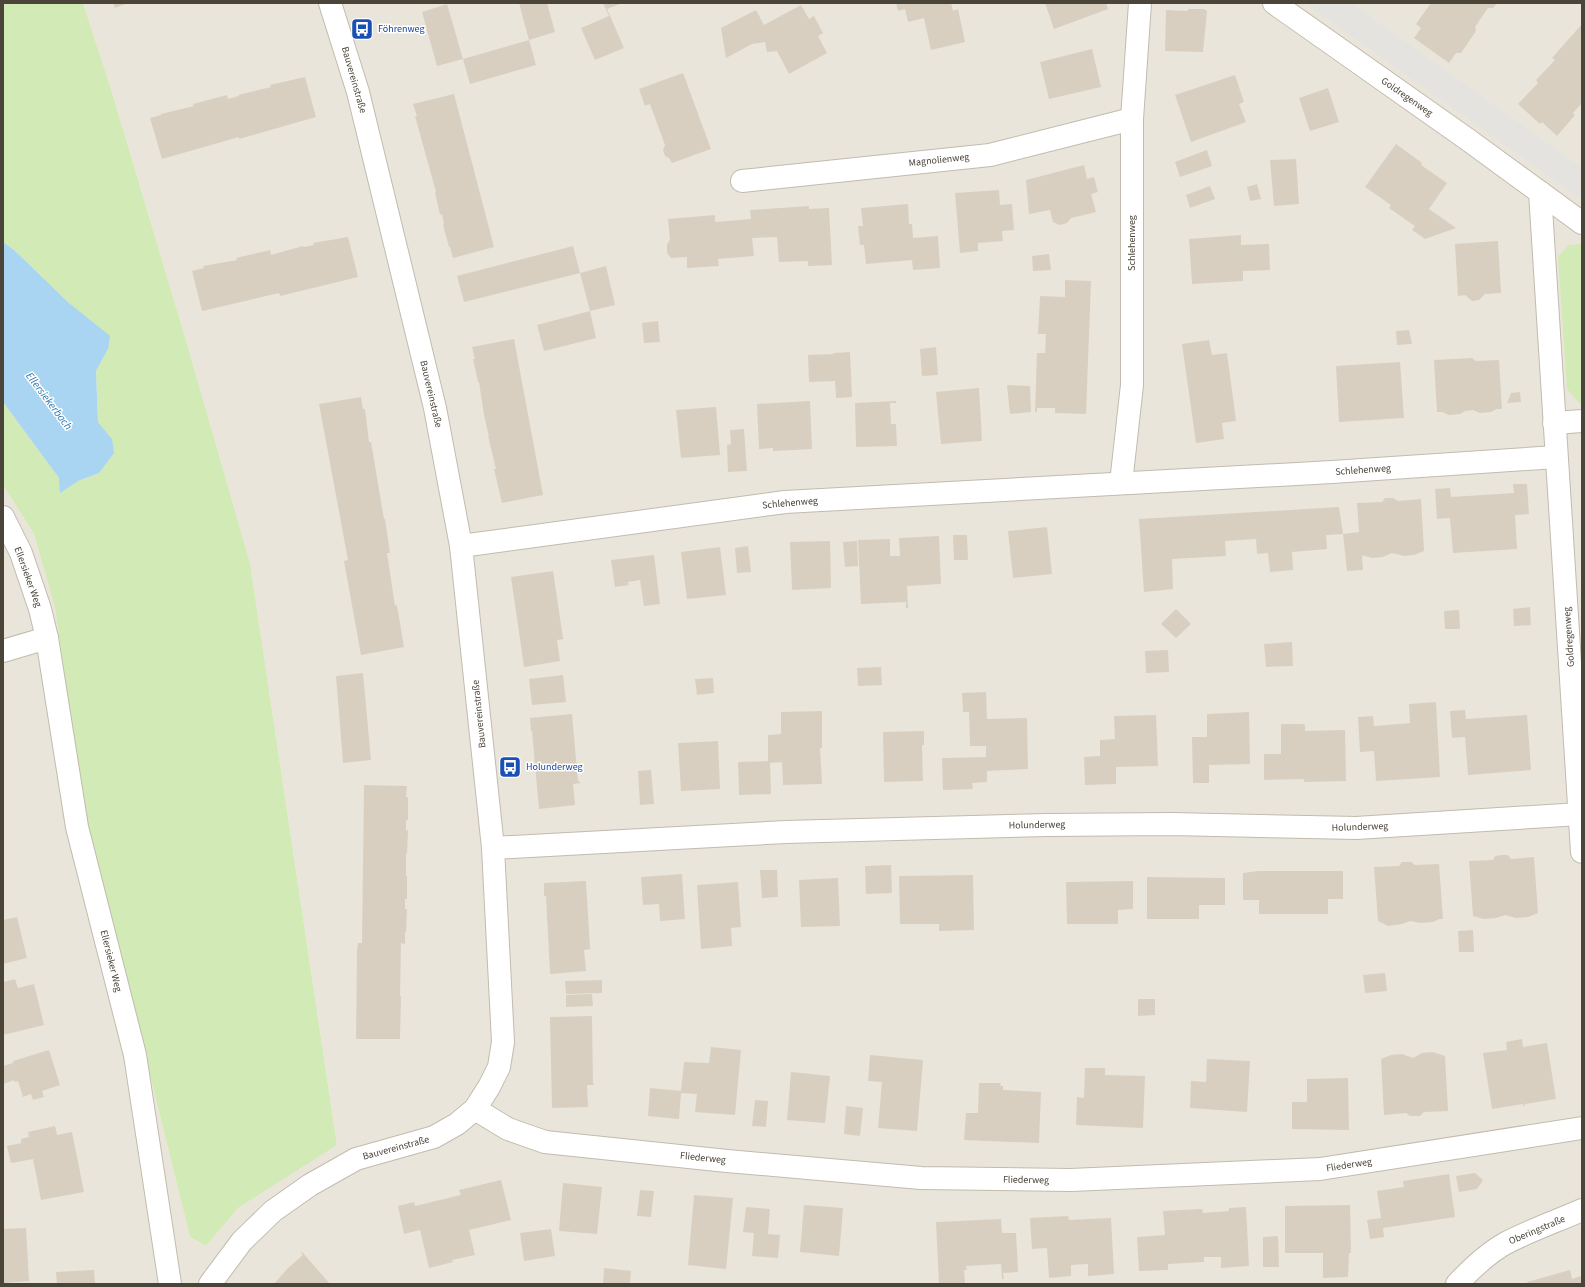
<svg xmlns="http://www.w3.org/2000/svg" width="1585" height="1287" viewBox="0 0 1585 1287" font-family="'Source Sans 3',sans-serif">
<style>
.residential{fill:#eae5da}
.green{fill:#d2eab5}
.parking{fill:#e5e3e0}
.water{fill:#a9d4f2}
.building{fill:#d8cfc1}
.lines{fill:none;stroke-linecap:round;stroke-linejoin:round}
.minor-casing{stroke:#c2bbae;stroke-width:24}
.minor{stroke:#fff;stroke-width:22}
.labels{text-anchor:middle;dominant-baseline:central;stroke-width:3;stroke-linejoin:round;paint-order:stroke}
.transit-label{font-size:10px;fill:#164399;stroke:#fff;text-anchor:start}
.street-label{font-size:10px;fill:#4b4439;stroke:#fff}
.water-label{font-size:11px;font-style:italic;fill:#2e7ab2;stroke:#fff}
</style>
<rect width="100%" height="100%" fill="#f6f3ec"/>
<path class="residential" d="M 83,3 L 1582,3 L 1582,1284 L 3,1284 L 3,485 L 34,534 L 55,608 L 82,800 L 190,1237 L 206,1246 L 238,1208 L 337,1144 L 250,563 L 185,337 L 110,86 Z"/>
<g class="green">
<path d="M 3,3 L 83,3 L 110,86 L 185,337 L 250,563 L 337,1145 L 238,1208 L 206,1246 L 190,1237 L 82,800 L 55,608 L 34,534 L 3,485 L 3,402 L 59,478 L 78,481 L 99,473 L 112,439 L 98,422 L 96,371 L 108,349 L 69,303 L 14,250 L 3,242 Z"/>
<path d="M 1582,244 L 1582,405 L 1581,405 L 1567,389 L 1558,256 L 1569,245 Z"/>
</g>
<path class="parking" d="M 1305,3 L 1351,3 L 1582,168 L 1582,200 Z"/>
<path class="water" d="M 3,242 L 14,250 L 69,303 L 110,336 L 108,349 L 96,371 L 98,422 L 112,439 L 114,453 L 99,473 L 78,481 L 60,493 L 59,478 L 3,402 Z"/>
<g class="building">
<path d="M 113,3 L 128,3 L 115,8 Z"/>
<path d="M 519,3 L 547,3 L 555,32 L 529,40 Z"/>
<path d="M 603,3 L 622,3 L 607,9 L 624,48 L 595,60 L 581,28 L 609,16 Z"/>
<path d="M 896,3 L 951,3 L 953,11 L 958,9 L 965,42 L 931,50 L 924,18 L 908,22 L 905,9 L 898,11 Z"/>
<path d="M 1045,3 L 1106,3 L 1108,9 L 1054,29 Z"/>
<path d="M 1431,3 L 1497,3 L 1493,8 L 1488,8 L 1475,27 L 1476,31 L 1461,53 L 1456,53 L 1449,63 L 1414,38 L 1421,28 L 1416,24 Z"/>
<path d="M 447,4 L 463,59 L 529,40 L 536,65 L 470,84 L 463,59 L 437,66 L 422,12 Z"/>
<path d="M 801,5 L 809,19 L 814,16 L 823,33 L 818,36 L 827,53 L 789,74 L 777,51 L 767,52 L 765,42 L 752,44 L 726,58 L 721,28 L 756,10 L 764,25 Z"/>
<path d="M 1189,9 L 1204,9 L 1207,11 L 1203,52 L 1165,51 L 1166,10 L 1187,11 Z"/>
<path d="M 1582,24 L 1582,103 L 1573,113 L 1575,115 L 1557,136 L 1542,122 L 1540,124 L 1518,104 L 1538,83 L 1536,80 L 1555,60 L 1552,58 Z"/>
<path d="M 1092,49 L 1101,87 L 1049,99 L 1040,62 Z"/>
<path d="M 683,73 L 711,149 L 672,163 L 669,158 L 665,156 L 663,150 L 665,145 L 650,104 L 645,106 L 639,89 Z"/>
<path d="M 1235,75 L 1244,102 L 1239,104 L 1246,122 L 1191,142 L 1175,95 Z"/>
<path d="M 305,77 L 316,117 L 239,139 L 239,137 L 162,159 L 150,118 L 161,115 L 161,114 L 194,106 L 193,104 L 227,95 L 228,99 L 239,96 L 238,95 L 271,87 L 270,85 Z"/>
<path d="M 1328,88 L 1339,122 L 1310,131 L 1299,98 Z"/>
<path d="M 454,94 L 494,247 L 453,258 L 450,247 L 449,247 L 443,225 L 444,224 L 442,214 L 440,215 L 435,193 L 436,192 L 415,116 L 417,116 L 413,104 Z"/>
<path d="M 1396,144 L 1422,163 L 1421,165 L 1447,183 L 1429,209 L 1456,228 L 1425,239 L 1412,230 L 1415,226 L 1389,208 L 1391,205 L 1365,187 Z"/>
<path d="M 1207,150 L 1212,166 L 1180,177 L 1175,162 Z"/>
<path d="M 1296,159 L 1299,204 L 1274,206 L 1270,160 Z"/>
<path d="M 1084,165 L 1087,179 L 1094,177 L 1098,192 L 1091,194 L 1096,212 L 1071,218 L 1067,223 L 1060,225 L 1053,222 L 1050,210 L 1029,214 L 1026,180 Z"/>
<path d="M 1257,184 L 1261,199 L 1250,201 L 1247,187 Z"/>
<path d="M 1210,186 L 1215,199 L 1190,208 L 1186,195 Z"/>
<path d="M 999,190 L 1000,205 L 1012,204 L 1014,230 L 1002,231 L 1003,241 L 978,243 L 978,251 L 960,253 L 955,193 Z"/>
<path d="M 908,204 L 909,224 L 912,224 L 913,238 L 938,236 L 940,268 L 913,270 L 912,260 L 866,264 L 864,245 L 860,245 L 858,226 L 863,226 L 861,208 Z"/>
<path d="M 809,206 L 809,209 L 829,208 L 832,265 L 808,266 L 808,261 L 779,262 L 777,237 L 752,238 L 754,256 L 718,259 L 719,266 L 687,268 L 687,257 L 671,258 L 667,253 L 667,244 L 670,240 L 668,219 L 715,215 L 715,222 L 751,219 L 750,210 Z"/>
<path d="M 1241,235 L 1241,245 L 1269,244 L 1270,270 L 1243,271 L 1243,281 L 1192,284 L 1189,239 Z"/>
<path d="M 348,237 L 358,277 L 280,296 L 279,293 L 202,311 L 192,271 L 204,268 L 203,266 L 237,260 L 236,258 L 270,250 L 271,255 L 303,246 L 304,247 L 314,245 L 313,243 Z"/>
<path d="M 1498,241 L 1501,293 L 1485,294 L 1479,300 L 1472,301 L 1465,295 L 1458,296 L 1455,244 Z"/>
<path d="M 573,246 L 580,273 L 464,302 L 457,276 Z"/>
<path d="M 1049,254 L 1051,270 L 1033,271 L 1032,256 Z"/>
<path d="M 606,266 L 615,305 L 590,311 L 580,273 Z"/>
<path d="M 1065,280 L 1091,281 L 1086,414 L 1055,413 L 1055,408 L 1037,408 L 1037,412 L 1035,412 L 1037,353 L 1045,353 L 1046,334 L 1038,334 L 1040,296 L 1065,297 Z"/>
<path d="M 590,311 L 596,338 L 544,351 L 537,325 Z"/>
<path d="M 658,321 L 660,342 L 644,343 L 642,323 Z"/>
<path d="M 1409,330 L 1412,344 L 1397,345 L 1396,331 Z"/>
<path d="M 514,339 L 543,495 L 502,503 L 494,469 L 496,469 L 488,436 L 489,437 L 484,415 L 479,382 L 478,382 L 473,359 L 475,359 L 472,347 Z"/>
<path d="M 1209,340 L 1212,355 L 1227,353 L 1236,421 L 1222,423 L 1224,439 L 1196,443 L 1182,344 Z"/>
<path d="M 936,347 L 938,375 L 922,376 L 920,349 Z"/>
<path d="M 850,352 L 852,397 L 836,398 L 835,381 L 809,382 L 808,355 L 834,354 L 834,353 Z"/>
<path d="M 1472,358 L 1476,361 L 1499,360 L 1502,409 L 1497,409 L 1491,412 L 1480,413 L 1473,410 L 1465,411 L 1460,414 L 1449,415 L 1442,412 L 1437,412 L 1434,360 Z"/>
<path d="M 1400,362 L 1404,418 L 1339,422 L 1336,366 Z"/>
<path d="M 1007,385 L 1030,386 L 1031,412 L 1010,414 Z"/>
<path d="M 979,388 L 982,441 L 941,444 L 936,392 Z"/>
<path d="M 1520,392 L 1521,402 L 1507,403 L 1511,393 Z"/>
<path d="M 361,397 L 363,409 L 365,409 L 369,442 L 371,442 L 384,519 L 385,519 L 390,553 L 387,553 L 395,606 L 397,605 L 404,647 L 361,655 L 344,561 L 348,560 L 319,404 Z"/>
<path d="M 810,401 L 812,449 L 773,451 L 773,448 L 759,449 L 757,404 Z"/>
<path d="M 896,401 L 896,403 L 890,403 L 891,424 L 896,424 L 897,446 L 856,447 L 855,403 Z"/>
<path d="M 716,407 L 720,455 L 681,458 L 676,410 Z"/>
<path d="M 744,429 L 747,471 L 728,472 L 727,445 L 731,444 L 730,430 Z"/>
<path d="M 1513,484 L 1527,484 L 1529,514 L 1515,515 L 1517,549 L 1453,553 L 1450,518 L 1437,519 L 1435,489 L 1450,488 L 1451,497 L 1514,493 Z"/>
<path d="M 1385,498 L 1393,498 L 1398,501 L 1421,499 L 1424,551 L 1414,555 L 1404,556 L 1392,553 L 1383,557 L 1372,558 L 1362,555 L 1363,570 L 1347,571 L 1343,534 L 1326,535 L 1327,549 L 1292,552 L 1293,570 L 1270,572 L 1268,553 L 1257,554 L 1256,539 L 1225,541 L 1226,556 L 1172,559 L 1173,589 L 1144,592 L 1139,519 L 1339,507 L 1343,534 L 1359,532 L 1357,503 L 1382,502 Z"/>
<path d="M 1047,527 L 1052,574 L 1013,578 L 1008,531 Z"/>
<path d="M 953,535 L 967,535 L 968,560 L 954,560 Z"/>
<path d="M 939,536 L 941,584 L 907,586 L 908,608 L 906,608 L 906,602 L 861,604 L 858,540 L 890,539 L 890,556 L 900,556 L 899,538 Z"/>
<path d="M 830,541 L 831,588 L 792,590 L 790,542 Z"/>
<path d="M 857,541 L 858,566 L 845,567 L 843,542 Z"/>
<path d="M 748,546 L 751,572 L 737,573 L 735,548 Z"/>
<path d="M 720,547 L 726,595 L 687,599 L 681,552 Z"/>
<path d="M 654,555 L 660,604 L 644,606 L 640,580 L 628,582 L 629,585 L 615,587 L 611,560 Z"/>
<path d="M 553,571 L 563,638 L 564,639 L 557,640 L 560,661 L 524,667 L 511,577 Z"/>
<path d="M 1530,607 L 1531,625 L 1514,626 L 1513,609 Z"/>
<path d="M 1176,609 L 1191,624 L 1176,638 L 1161,624 Z"/>
<path d="M 1459,610 L 1460,629 L 1445,629 L 1444,611 Z"/>
<path d="M 1292,642 L 1293,666 L 1266,667 L 1264,644 Z"/>
<path d="M 1168,650 L 1169,672 L 1146,673 L 1145,651 Z"/>
<path d="M 881,667 L 882,685 L 858,686 L 857,668 Z"/>
<path d="M 363,673 L 371,760 L 343,763 L 336,676 Z"/>
<path d="M 563,675 L 566,702 L 532,705 L 529,679 Z"/>
<path d="M 713,678 L 714,693 L 697,695 L 695,679 Z"/>
<path d="M 986,692 L 987,719 L 1027,718 L 1028,769 L 987,771 L 987,782 L 972,783 L 973,789 L 943,790 L 942,758 L 986,757 L 986,746 L 970,746 L 969,712 L 963,712 L 962,693 Z"/>
<path d="M 1436,702 L 1440,777 L 1376,781 L 1374,751 L 1360,752 L 1358,717 L 1373,716 L 1374,726 L 1410,723 L 1409,704 Z"/>
<path d="M 1465,710 L 1466,719 L 1527,715 L 1531,770 L 1468,775 L 1465,737 L 1452,738 L 1450,711 Z"/>
<path d="M 822,711 L 822,748 L 820,748 L 822,784 L 783,785 L 782,762 L 770,763 L 771,794 L 739,795 L 738,762 L 768,761 L 768,735 L 781,734 L 781,712 Z"/>
<path d="M 1249,712 L 1250,764 L 1209,765 L 1209,783 L 1193,783 L 1192,737 L 1207,737 L 1207,714 Z"/>
<path d="M 572,714 L 578,782 L 580,781 L 580,783 L 573,784 L 575,805 L 539,809 L 532,731 L 531,731 L 530,718 Z"/>
<path d="M 1156,715 L 1158,766 L 1116,767 L 1116,784 L 1085,785 L 1084,757 L 1100,756 L 1100,740 L 1115,739 L 1114,716 Z"/>
<path d="M 1281,724 L 1303,724 L 1305,725 L 1305,731 L 1345,730 L 1346,781 L 1304,782 L 1304,779 L 1264,780 L 1264,754 L 1281,754 Z"/>
<path d="M 924,731 L 924,745 L 922,745 L 923,781 L 884,782 L 883,732 Z"/>
<path d="M 718,741 L 720,789 L 681,791 L 678,743 Z"/>
<path d="M 651,770 L 654,804 L 640,805 L 638,771 Z"/>
<path d="M 364,785 L 407,786 L 406,797 L 408,797 L 408,820 L 406,820 L 406,831 L 408,830 L 407,854 L 406,853 L 406,876 L 407,876 L 407,899 L 405,899 L 405,909 L 407,909 L 406,932 L 405,932 L 405,944 L 401,943 L 400,996 L 401,996 L 400,1039 L 356,1039 L 357,949 L 358,943 L 362,943 Z"/>
<path d="M 1502,855 L 1508,855 L 1511,859 L 1534,857 L 1538,913 L 1528,917 L 1516,918 L 1505,915 L 1496,918 L 1484,919 L 1473,916 L 1469,861 L 1493,860 L 1495,856 Z"/>
<path d="M 1402,862 L 1411,862 L 1415,865 L 1439,864 L 1443,919 L 1439,919 L 1433,922 L 1420,923 L 1410,921 L 1402,924 L 1388,926 L 1378,921 L 1374,867 L 1399,866 Z"/>
<path d="M 891,865 L 892,893 L 866,894 L 865,866 Z"/>
<path d="M 760,870 L 777,870 L 778,897 L 762,898 Z"/>
<path d="M 1258,871 L 1343,871 L 1343,899 L 1328,899 L 1328,914 L 1259,914 L 1259,900 L 1243,900 L 1243,873 Z"/>
<path d="M 682,874 L 685,919 L 660,921 L 659,904 L 643,905 L 641,877 Z"/>
<path d="M 973,875 L 974,930 L 939,931 L 939,924 L 900,924 L 899,876 Z"/>
<path d="M 1147,877 L 1225,878 L 1225,905 L 1199,905 L 1199,919 L 1147,919 Z"/>
<path d="M 838,878 L 840,926 L 801,927 L 799,880 Z"/>
<path d="M 586,881 L 590,948 L 591,949 L 584,950 L 586,971 L 550,974 L 546,896 L 544,896 L 544,883 Z"/>
<path d="M 1133,881 L 1133,909 L 1118,910 L 1118,924 L 1067,924 L 1066,882 Z"/>
<path d="M 738,882 L 741,927 L 731,928 L 732,946 L 701,949 L 697,885 Z"/>
<path d="M 17,917 L 27,958 L 3,964 L 3,920 Z"/>
<path d="M 1473,930 L 1474,952 L 1459,952 L 1458,931 Z"/>
<path d="M 1385,973 L 1387,991 L 1365,993 L 1363,975 Z"/>
<path d="M 15,979 L 18,988 L 34,984 L 44,1025 L 3,1035 L 3,992 L 4,992 L 3,982 Z"/>
<path d="M 602,980 L 602,993 L 566,994 L 565,981 Z"/>
<path d="M 592,994 L 593,1006 L 566,1007 L 566,995 Z"/>
<path d="M 1138,999 L 1155,999 L 1155,1015 L 1138,1016 Z"/>
<path d="M 592,1016 L 593,1084 L 594,1084 L 594,1085 L 587,1085 L 588,1107 L 552,1108 L 550,1017 Z"/>
<path d="M 1522,1039 L 1523,1047 L 1547,1043 L 1556,1099 L 1525,1104 L 1525,1106 L 1524,1106 L 1523,1104 L 1492,1109 L 1483,1053 L 1507,1050 L 1506,1042 Z"/>
<path d="M 711,1047 L 741,1050 L 735,1115 L 695,1112 L 697,1094 L 681,1093 L 679,1119 L 648,1116 L 650,1088 L 681,1091 L 684,1062 L 709,1063 Z"/>
<path d="M 49,1050 L 60,1085 L 42,1091 L 44,1097 L 33,1100 L 31,1094 L 23,1097 L 18,1081 L 14,1082 L 14,1080 L 3,1084 L 3,1066 L 13,1063 L 13,1061 Z"/>
<path d="M 1433,1052 L 1445,1056 L 1448,1111 L 1424,1112 L 1420,1116 L 1410,1116 L 1406,1113 L 1384,1115 L 1381,1059 L 1391,1055 L 1402,1054 L 1413,1058 L 1422,1053 Z"/>
<path d="M 870,1055 L 923,1060 L 917,1131 L 878,1128 L 882,1082 L 868,1081 Z"/>
<path d="M 1207,1059 L 1250,1061 L 1247,1112 L 1190,1108 L 1191,1081 L 1206,1082 Z"/>
<path d="M 1085,1068 L 1105,1068 L 1105,1075 L 1145,1076 L 1143,1128 L 1076,1125 L 1077,1097 L 1084,1098 Z"/>
<path d="M 791,1072 L 830,1076 L 825,1123 L 787,1120 Z"/>
<path d="M 1348,1078 L 1349,1130 L 1292,1129 L 1292,1102 L 1307,1102 L 1307,1079 Z"/>
<path d="M 979,1083 L 1001,1083 L 1000,1086 L 1003,1086 L 1003,1090 L 1041,1092 L 1039,1143 L 964,1140 L 966,1113 L 978,1113 Z"/>
<path d="M 755,1100 L 768,1101 L 766,1127 L 752,1126 Z"/>
<path d="M 846,1106 L 863,1108 L 860,1136 L 844,1134 Z"/>
<path d="M 55,1126 L 57,1135 L 72,1132 L 84,1192 L 41,1200 L 33,1159 L 11,1163 L 7,1146 L 21,1143 L 21,1139 L 29,1137 L 28,1132 Z"/>
<path d="M 1475,1173 L 1483,1180 L 1477,1189 L 1459,1192 L 1456,1176 Z"/>
<path d="M 1449,1174 L 1455,1217 L 1383,1228 L 1384,1237 L 1370,1239 L 1367,1220 L 1381,1218 L 1377,1191 L 1404,1187 L 1403,1181 Z"/>
<path d="M 501,1180 L 511,1220 L 469,1230 L 475,1255 L 452,1260 L 453,1262 L 429,1268 L 420,1230 L 404,1234 L 398,1206 L 414,1202 L 415,1206 L 461,1195 L 459,1190 Z"/>
<path d="M 563,1183 L 602,1187 L 597,1234 L 559,1231 Z"/>
<path d="M 640,1190 L 654,1191 L 651,1217 L 637,1216 Z"/>
<path d="M 694,1195 L 733,1198 L 726,1269 L 688,1265 Z"/>
<path d="M 804,1205 L 843,1208 L 839,1256 L 800,1252 Z"/>
<path d="M 1350,1205 L 1351,1253 L 1349,1253 L 1348,1277 L 1323,1278 L 1323,1253 L 1285,1253 L 1285,1206 Z"/>
<path d="M 746,1207 L 770,1209 L 768,1234 L 780,1235 L 778,1258 L 752,1256 L 754,1233 L 743,1232 Z"/>
<path d="M 1246,1207 L 1249,1266 L 1221,1268 L 1221,1257 L 1204,1257 L 1204,1262 L 1168,1264 L 1168,1270 L 1139,1271 L 1137,1237 L 1165,1235 L 1163,1211 L 1202,1209 L 1203,1213 L 1229,1211 L 1229,1208 Z"/>
<path d="M 1068,1216 L 1069,1220 L 1111,1218 L 1114,1274 L 1088,1276 L 1088,1264 L 1071,1265 L 1071,1276 L 1049,1278 L 1047,1248 L 1032,1249 L 1030,1218 Z"/>
<path d="M 1001,1219 L 1002,1233 L 1016,1233 L 1018,1272 L 1003,1273 L 1004,1279 L 1002,1279 L 1001,1264 L 966,1266 L 967,1270 L 964,1270 L 965,1284 L 939,1284 L 936,1222 Z"/>
<path d="M 26,1228 L 29,1281 L 4,1283 L 3,1229 Z"/>
<path d="M 551,1229 L 555,1256 L 524,1261 L 520,1233 Z"/>
<path d="M 1278,1236 L 1279,1267 L 1263,1267 L 1263,1237 Z"/>
<path d="M 302,1252 L 330,1284 L 274,1284 L 287,1269 L 303,1255 L 301,1253 Z"/>
<path d="M 604,1268 L 631,1271 L 630,1284 L 603,1284 Z"/>
<path d="M 94,1270 L 95,1284 L 57,1284 L 56,1272 Z"/>
<path d="M 1570,1270 L 1572,1279 L 1581,1276 L 1582,1284 L 1528,1284 L 1527,1282 Z"/>
</g>
<g class="lines">
<g class="minor-casing">
<g id="minor">
<path d="M 1274,3 L 1467,139 L 1582,223"/>
<path d="M 742,181 L 990,155 L 1132,119"/>
<path d="M 1540,192 L 1582,852"/>
<path d="M 1554,423 L 1582,421"/>
<path d="M 1121,483 L 1132,385 L 1132,119 L 1140,3"/>
<path d="M 3,517 L 21,553 L 40,609 L 47,638 L 77,827 L 135,1055 L 170,1284"/>
<path d="M 461,546 L 785,502 L 1332,472 L 1556,457"/>
<path d="M 3,651 L 47,638"/>
<path d="M 493,848 L 786,832 L 1048,825 L 1171,824 L 1356,828 L 1580,814"/>
<path d="M 475,1109 L 508,1129 L 545,1142 L 727,1161 L 921,1178 L 1071,1180 L 1320,1169 L 1582,1128"/>
<path d="M 210,1284 L 242,1241 L 273,1211 L 310,1185 L 356,1159 L 434,1137 L 457,1124 L 475,1109 L 489,1087 L 499,1067 L 503,1042 L 493,848 L 461,546 L 435,408 L 358,92 L 330,3"/>
<path d="M 1457,1284 C 1471,1269 1488,1253 1506,1243 C 1531,1230 1557,1221 1582,1210"/>
</g>
</g>
<use href="#minor" class="minor"/>
</g>
<defs>
<g id="bus-square" transform="scale(1.15)"><rect x="-9" y="-9" width="18" height="18" rx="4" fill="#1a4fb4" stroke="#fff"/><path d="M-5-6H5V4H4V6H2V4H-2V6H-4V4H-5ZM-3.5-4V0h7V-4ZM-3.5 1.2v1.5H-2V1.2ZM2 1.2v1.5H3.5V1.2Z" fill="#fff"/></g>
</defs>
<g fill-rule="evenodd">
<use href="#bus-square" x="362" y="29"/>
<use href="#bus-square" x="510" y="767"/>
</g>
<g class="labels">
<g class="transit-label">
<text x="378" y="29">Föhrenweg</text>
<text x="526" y="767">Holunderweg</text>
</g>
<g class="street-label">
<text transform="translate(354 80) rotate(74)">Bauvereinstraße</text>
<text transform="translate(1407 97) rotate(35)">Goldregenweg</text>
<text transform="translate(939 160) rotate(-6)">Magnolienweg</text>
<text transform="translate(1132 243) rotate(-90)">Schlehenweg</text>
<text transform="translate(431 394) rotate(77)">Bauvereinstraße</text>
<text transform="translate(1363 470) rotate(-4)">Schlehenweg</text>
<text transform="translate(790 503) rotate(-5)">Schlehenweg</text>
<text transform="translate(28 577) rotate(70)">Ellersieker Weg</text>
<text transform="translate(1569 637) rotate(-94)">Goldregenweg</text>
<text transform="translate(479 714) rotate(-96)">Bauvereinstraße</text>
<text transform="translate(1037 825) rotate(-1)">Holunderweg</text>
<text transform="translate(1360 827) rotate(-2)">Holunderweg</text>
<text transform="translate(111 961) rotate(76)">Ellersieker Weg</text>
<text transform="translate(396 1148) rotate(-15)">Bauvereinstraße</text>
<text transform="translate(703 1158) rotate(6)">Fliederweg</text>
<text transform="translate(1349 1165) rotate(-9)">Fliederweg</text>
<text transform="translate(1026 1180) rotate(1)">Fliederweg</text>
<text transform="translate(1537 1230) rotate(-23)">Oberingstraße</text>
</g>
<g class="water-label">
<text transform="translate(49 401) rotate(53)">Ellersiekerbach</text>
</g>
</g>
<rect width="1585" height="1287" fill="none" stroke="#4b4439" stroke-width="8"/>
</svg>
